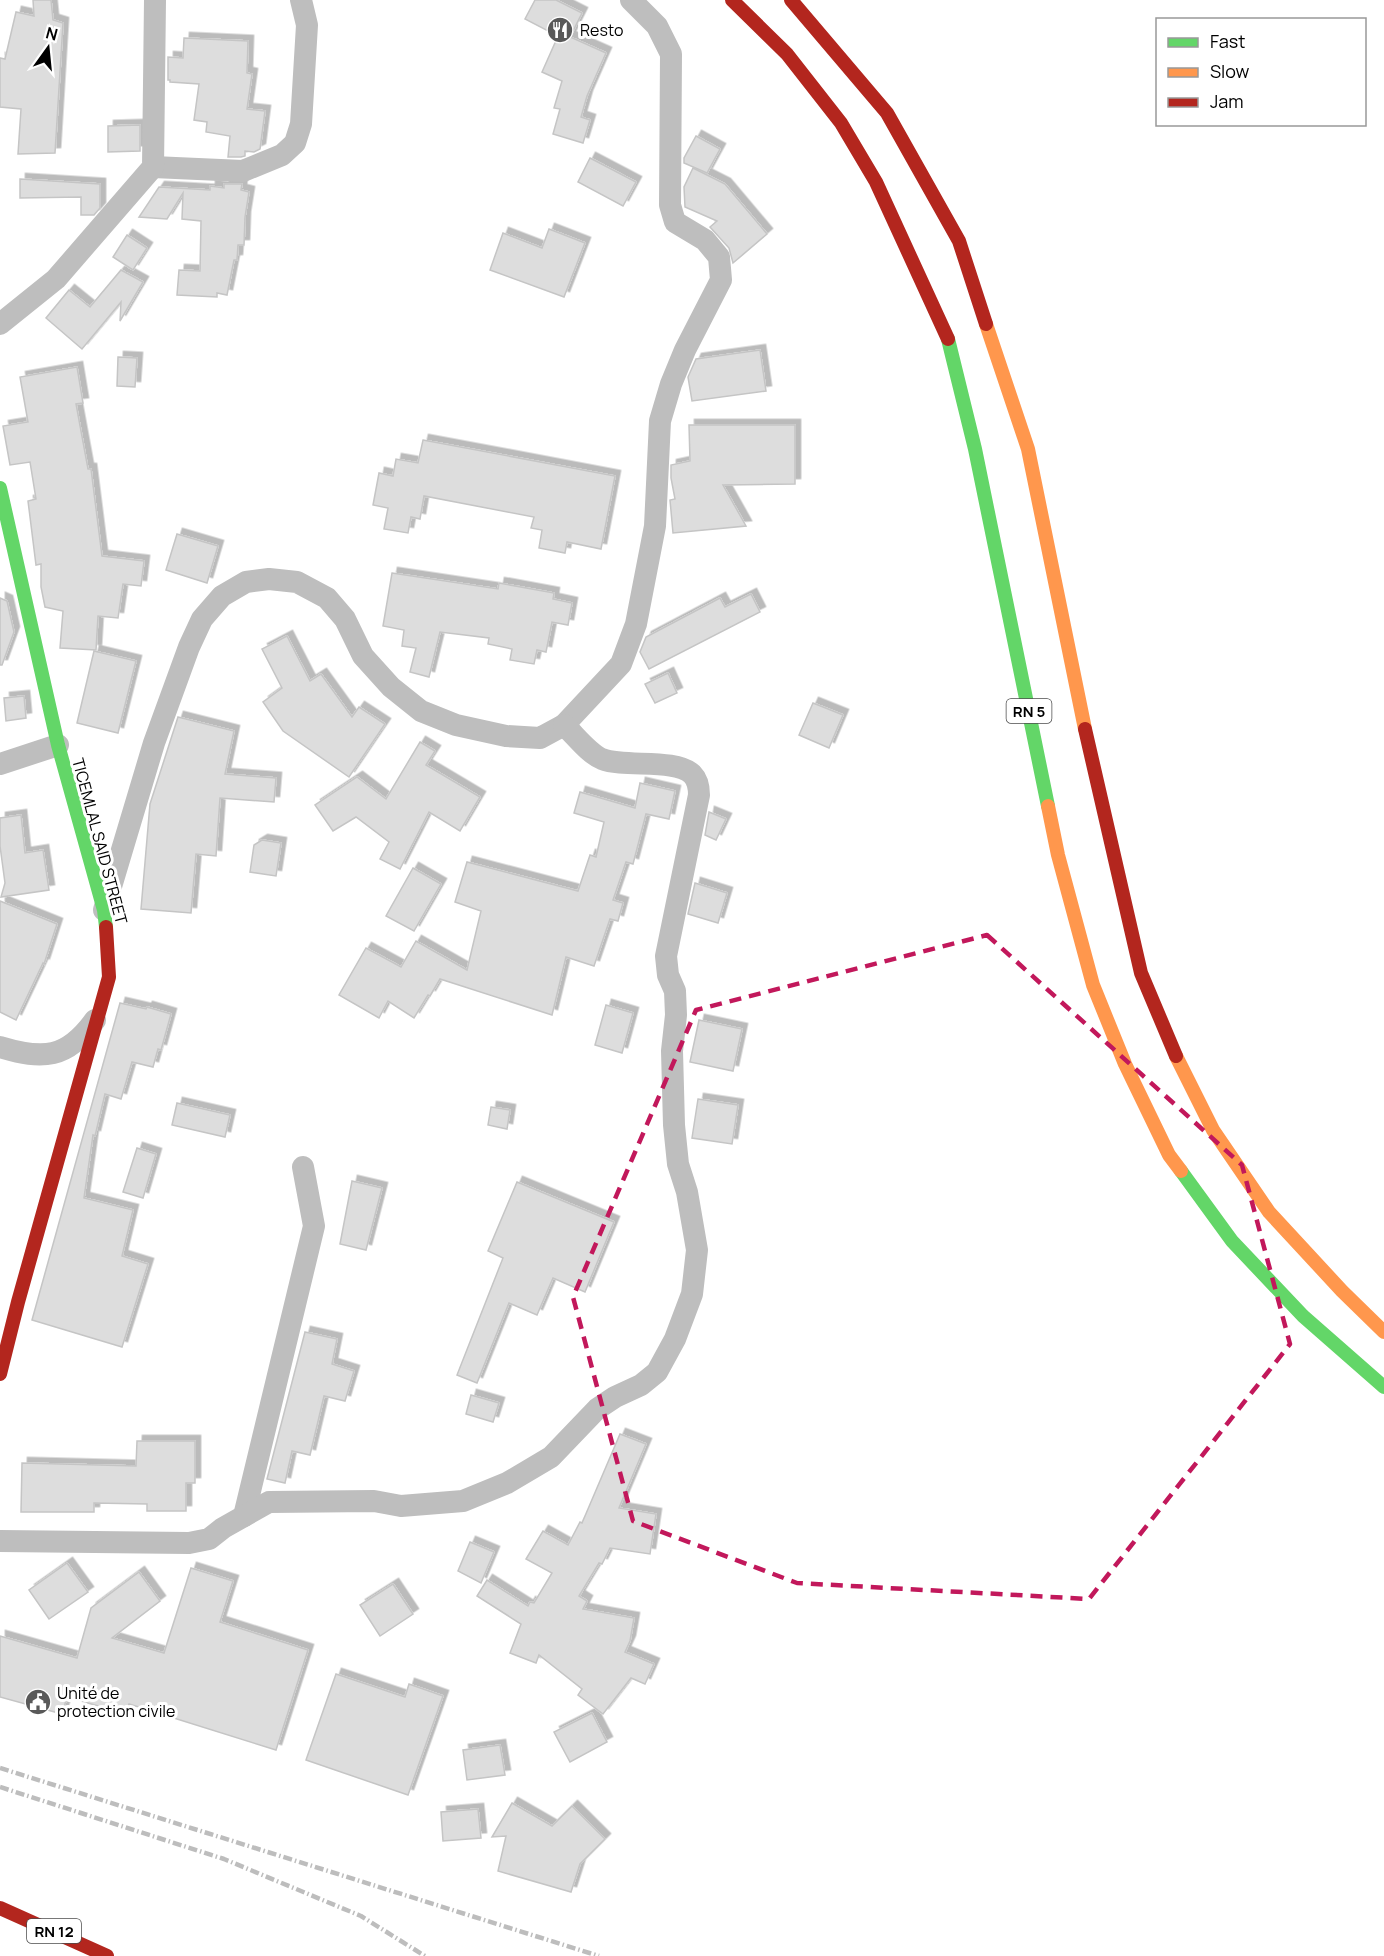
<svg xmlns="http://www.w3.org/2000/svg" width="1384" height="1956" viewBox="0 0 1384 1956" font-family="Manrope,sans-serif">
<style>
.building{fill:#ddd;stroke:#c5c5c5;stroke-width:1.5;filter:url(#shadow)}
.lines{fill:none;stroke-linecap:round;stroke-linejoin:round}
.street{stroke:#bebebe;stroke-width:22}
.fast{stroke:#63d668;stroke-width:14}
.slow{stroke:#ff974d;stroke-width:14}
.jam{stroke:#b3261e;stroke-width:14}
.rail{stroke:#bdbdbd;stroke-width:4.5;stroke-dasharray:9 3 1.5 3;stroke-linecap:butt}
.marked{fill:none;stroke:#c2185b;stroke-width:4.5;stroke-dasharray:12 8;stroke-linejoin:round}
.labels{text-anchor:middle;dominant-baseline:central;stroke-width:6;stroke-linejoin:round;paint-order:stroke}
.shield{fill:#fff;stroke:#4c4c4c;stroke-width:1.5}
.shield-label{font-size:15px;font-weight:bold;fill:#000}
.poi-label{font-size:16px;fill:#000;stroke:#fff;text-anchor:start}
.street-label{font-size:16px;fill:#000;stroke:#fff}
</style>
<defs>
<filter id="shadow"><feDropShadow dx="5.5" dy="-5.5" stdDeviation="0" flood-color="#0004"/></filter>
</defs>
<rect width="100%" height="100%" fill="#fff"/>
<g class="building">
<path d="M 33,0 L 51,0 L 53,20 L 63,23 L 55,153 L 18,154 L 21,109 L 0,107 L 0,58 L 5,59 L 16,12 L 34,16 Z"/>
<path d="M 535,0 L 556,0 L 582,13 L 570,37 L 606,53 L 587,96 L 581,117 L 590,120 L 583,143 L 553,134 L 560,109 L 554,108 L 562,81 L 542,72 L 558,36 L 525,19 Z"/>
<path d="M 184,38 L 248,41 L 247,73 L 252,74 L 247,109 L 265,111 L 260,149 L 254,152 L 245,151 L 245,156 L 241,157 L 228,157 L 230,136 L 206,132 L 207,122 L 194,120 L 199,84 L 170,82 L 170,80 L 168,80 L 168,57 L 183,58 Z"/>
<path d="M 140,125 L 140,151 L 108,152 L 108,126 Z"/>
<path d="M 696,136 L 720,149 L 707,173 L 684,163 L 684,158 Z"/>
<path d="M 590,158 L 636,182 L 623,206 L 578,182 Z"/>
<path d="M 693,168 L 725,184 L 767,234 L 733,263 L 729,248 L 710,227 L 717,221 L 685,207 L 684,187 Z"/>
<path d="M 20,179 L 100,184 L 100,208 L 94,215 L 81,215 L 81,197 L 20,198 Z"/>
<path d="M 224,184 L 242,184 L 241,190 L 249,192 L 245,217 L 244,245 L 238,245 L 237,260 L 234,260 L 227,295 L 217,293 L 217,297 L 177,295 L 179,270 L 200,271 L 201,221 L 182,219 L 183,193 L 167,219 L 139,217 L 159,187 L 210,190 L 210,186 L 224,188 Z"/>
<path d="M 549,229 L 585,243 L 564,297 L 490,270 L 503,233 L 542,248 Z"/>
<path d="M 127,235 L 147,248 L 133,270 L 113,257 Z"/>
<path d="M 121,270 L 143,282 L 120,321 L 121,302 L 82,349 L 46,318 L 69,290 L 90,307 Z"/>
<path d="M 760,350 L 766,391 L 692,401 L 688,377 L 696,359 Z"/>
<path d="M 118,357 L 137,358 L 135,387 L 117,386 Z"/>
<path d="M 77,367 L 83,403 L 76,404 L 88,469 L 91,469 L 102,556 L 144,561 L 141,586 L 123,584 L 118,618 L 98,616 L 96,650 L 60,648 L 63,611 L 45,607 L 41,587 L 41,564 L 36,565 L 28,501 L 36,499 L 30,462 L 10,465 L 3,426 L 28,422 L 20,377 Z"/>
<path d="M 689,425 L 795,425 L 795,484 L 723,485 L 746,526 L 673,533 L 670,500 L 675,499 L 671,478 L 671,465 L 690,461 Z"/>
<path d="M 423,440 L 615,476 L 601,549 L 567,542 L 565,553 L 539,548 L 542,530 L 531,528 L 534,517 L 424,496 L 420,519 L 411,517 L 408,533 L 384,529 L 388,508 L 373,505 L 379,473 L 393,476 L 396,459 L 418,463 Z"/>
<path d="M 177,534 L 218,546 L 207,583 L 166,570 Z"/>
<path d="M 392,573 L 498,589 L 499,583 L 554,593 L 553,599 L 572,603 L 568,625 L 552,622 L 546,652 L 537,650 L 534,664 L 510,660 L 512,649 L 488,644 L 489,638 L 440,632 L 429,677 L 410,672 L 416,648 L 402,646 L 404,630 L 383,626 Z"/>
<path d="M 751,594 L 760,612 L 649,669 L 640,652 L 646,637 L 720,598 L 725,607 Z"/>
<path d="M 0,598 L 7,601 L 14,632 L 2,665 L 0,665 Z"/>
<path d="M 287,636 L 310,681 L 321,674 L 352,717 L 359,707 L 385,724 L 349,777 L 283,731 L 263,702 L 282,688 L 262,649 Z"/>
<path d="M 94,651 L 136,661 L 118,733 L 77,723 Z"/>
<path d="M 668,673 L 677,693 L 655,703 L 645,684 Z"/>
<path d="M 24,696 L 26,718 L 6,721 L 4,698 Z"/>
<path d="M 813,703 L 843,715 L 829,748 L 799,735 Z"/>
<path d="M 178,717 L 234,731 L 225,774 L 276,778 L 274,802 L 220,798 L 216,856 L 196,854 L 191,913 L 141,909 L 150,804 Z"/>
<path d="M 420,742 L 435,751 L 426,765 L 480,797 L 460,831 L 429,812 L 400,869 L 380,859 L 389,842 L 356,817 L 333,831 L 315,805 L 357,777 L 386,799 Z"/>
<path d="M 640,783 L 675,791 L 669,819 L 646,814 L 633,864 L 626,862 L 613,900 L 623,903 L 618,921 L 610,919 L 594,966 L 566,957 L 552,1015 L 440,979 L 430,996 L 428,995 L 414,1018 L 388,1001 L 379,1018 L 339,995 L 366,948 L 401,967 L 416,941 L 467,970 L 481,911 L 455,902 L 467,862 L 578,891 L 590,855 L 596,857 L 604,822 L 574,813 L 580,792 L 635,808 Z"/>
<path d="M 709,812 L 726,819 L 716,840 L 705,835 Z"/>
<path d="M 21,815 L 25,853 L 43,850 L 49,890 L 1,897 L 5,883 L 0,846 L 0,818 Z"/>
<path d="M 262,840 L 281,843 L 276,876 L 250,872 L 254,845 Z"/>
<path d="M 413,868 L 441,884 L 414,931 L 386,916 Z"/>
<path d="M 695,883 L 727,893 L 718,923 L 688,914 Z"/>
<path d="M 0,901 L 57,924 L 44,964 L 43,963 L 16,1020 L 0,1012 Z"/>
<path d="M 120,1003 L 146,1009 L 147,1007 L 171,1014 L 161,1050 L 158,1049 L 153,1067 L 132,1062 L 121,1099 L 105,1094 L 95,1136 L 93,1135 L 84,1198 L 133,1210 L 122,1256 L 148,1264 L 122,1347 L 32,1320 Z"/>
<path d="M 606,1005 L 633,1013 L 622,1053 L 595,1045 Z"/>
<path d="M 699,1020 L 742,1029 L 733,1071 L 690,1062 Z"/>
<path d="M 698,1099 L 738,1105 L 732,1144 L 692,1138 Z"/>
<path d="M 177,1103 L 230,1115 L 225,1137 L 172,1125 Z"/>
<path d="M 491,1107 L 510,1110 L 507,1129 L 488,1125 Z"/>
<path d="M 137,1148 L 156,1154 L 143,1198 L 123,1192 Z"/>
<path d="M 352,1181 L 382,1188 L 366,1250 L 340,1244 Z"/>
<path d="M 517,1182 L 614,1222 L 585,1292 L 553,1278 L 537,1315 L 509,1303 L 477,1383 L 457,1375 L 503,1258 L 488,1251 Z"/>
<path d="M 305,1332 L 337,1339 L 332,1364 L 354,1371 L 345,1401 L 324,1396 L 310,1455 L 292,1451 L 285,1483 L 267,1479 Z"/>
<path d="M 471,1395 L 499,1403 L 493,1422 L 466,1414 Z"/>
<path d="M 620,1434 L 646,1444 L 619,1508 L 656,1514 L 650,1554 L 610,1548 L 602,1564 L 599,1563 L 579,1596 L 587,1601 L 583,1609 L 634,1618 L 630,1641 L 625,1652 L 654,1664 L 645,1684 L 631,1678 L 603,1714 L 578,1695 L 582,1689 L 539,1655 L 536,1663 L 510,1653 L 521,1624 L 477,1596 L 487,1580 L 528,1606 L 530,1602 L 534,1603 L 552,1573 L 526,1559 L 543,1531 L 568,1545 L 580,1522 L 582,1523 Z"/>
<path d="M 137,1441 L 195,1441 L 195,1483 L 186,1483 L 186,1511 L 147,1511 L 147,1504 L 94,1503 L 94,1512 L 21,1512 L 22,1463 L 136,1466 Z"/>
<path d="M 470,1542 L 494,1552 L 481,1583 L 458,1571 Z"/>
<path d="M 67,1563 L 88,1592 L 49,1619 L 29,1590 Z"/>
<path d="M 191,1568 L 233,1581 L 220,1622 L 308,1650 L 276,1750 L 129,1704 L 126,1714 L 67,1697 L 62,1714 L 0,1697 L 0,1636 L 77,1658 L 91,1608 L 139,1572 L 160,1601 L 112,1638 L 164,1653 Z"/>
<path d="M 393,1584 L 413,1614 L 380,1636 L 360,1605 Z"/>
<path d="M 336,1674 L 405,1697 L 409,1684 L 443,1696 L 408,1795 L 306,1760 Z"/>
<path d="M 592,1713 L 607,1742 L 570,1762 L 554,1732 Z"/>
<path d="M 500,1745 L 505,1775 L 467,1780 L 463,1750 Z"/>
<path d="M 512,1803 L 552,1826 L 572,1806 L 605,1839 L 580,1864 L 571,1892 L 498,1871 L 506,1836 L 492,1837 Z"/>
<path d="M 478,1809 L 481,1838 L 443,1841 L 441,1812 Z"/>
</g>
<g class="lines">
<g class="street">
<path d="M 153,167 L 243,171 L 282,155 L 295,143 L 301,124 L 307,25 L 301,0"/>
<path d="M 0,324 L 56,279 L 153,167 L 155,0"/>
<path d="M 0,764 L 58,745"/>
<path d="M 104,910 L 154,743 L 189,647 L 202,619 L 222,596 L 246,582 L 269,579 L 297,582 L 327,598 L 345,619 L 363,656 L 391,687 L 421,711 L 456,725 L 506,736 L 540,738 L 564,725 L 621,664 L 636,624 L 655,526 L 660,421 L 671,384 L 685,350 L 721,280 L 719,257 L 705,240 L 675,222 L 670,205 L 671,54 L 657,26 L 631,0"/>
<path d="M 0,1047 C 43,1060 67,1059 95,1020"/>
<path d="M 244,1516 L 314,1226 L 303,1167"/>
<path d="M 0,1541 L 189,1543 L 209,1539 L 223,1528 L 269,1502 L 374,1501 L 401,1506 L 463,1501 L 507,1483 L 551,1457 L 597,1409 L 615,1397 L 641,1385 L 657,1372 L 675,1339 L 692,1294 L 697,1250 L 687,1192 L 678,1164 L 674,1125 L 672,1051 L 676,1015 L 675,991 L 668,975 L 666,956 L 699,795 C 699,788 698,780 692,774 C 675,758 625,768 602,759 C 588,753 575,735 564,725"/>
</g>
<g class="fast">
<path d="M 948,339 L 975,449 L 1048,806"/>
<path d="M 0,488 L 58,745 L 104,910 L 106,927"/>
<path d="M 1181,1171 L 1232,1241 L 1303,1316 L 1384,1387"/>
</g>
<g class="slow">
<path d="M 986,324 L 1028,449 L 1085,729"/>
<path d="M 1048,806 L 1058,855 L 1093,985 L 1125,1064 L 1169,1155 L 1181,1171"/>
<path d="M 1176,1056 L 1213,1130 L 1269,1212 L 1342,1291 L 1384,1332"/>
</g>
<g class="jam">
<path d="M 732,0 L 787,54 L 841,123 L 876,182 L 948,339"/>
<path d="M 791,0 L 887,113 L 959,241 L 986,324"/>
<path d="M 1085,729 L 1141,973 L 1176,1056"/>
<path d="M 0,1374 L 18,1302 L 109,977 L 106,927"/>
<path d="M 0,1908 L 107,1956"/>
</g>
<g class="rail">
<path d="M 0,1768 L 599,1956"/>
<path d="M 0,1787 L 224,1859 L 361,1916 L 425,1956"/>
</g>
</g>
<path class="marked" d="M 987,935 L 1242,1165 L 1290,1344 L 1089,1599 L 797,1583 L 633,1521 L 573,1297 L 696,1010 Z"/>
<defs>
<g id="restaurant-disc" transform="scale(1.35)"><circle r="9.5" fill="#595959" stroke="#fff"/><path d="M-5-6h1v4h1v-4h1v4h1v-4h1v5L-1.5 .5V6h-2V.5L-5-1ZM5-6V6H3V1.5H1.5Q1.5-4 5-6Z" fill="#fff"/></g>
<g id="civic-disc" transform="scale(1.35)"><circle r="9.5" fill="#595959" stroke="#fff"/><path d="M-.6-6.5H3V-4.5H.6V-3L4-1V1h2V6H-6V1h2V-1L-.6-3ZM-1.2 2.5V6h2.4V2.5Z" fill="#fff"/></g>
</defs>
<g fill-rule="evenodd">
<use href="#restaurant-disc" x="560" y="30"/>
<use href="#civic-disc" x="38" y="1702"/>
</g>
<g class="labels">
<g class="shield">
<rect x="1006.5" y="699" width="45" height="24" rx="4.5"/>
<rect x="27" y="1919" width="54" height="24" rx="4.5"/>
</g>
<g class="shield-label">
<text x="1029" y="711">RN 5</text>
<text x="54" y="1931">RN 12</text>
</g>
<g class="poi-label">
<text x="580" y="30">Resto</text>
<text x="57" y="1693">Unité de<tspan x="57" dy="18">protection civile</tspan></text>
</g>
<g class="street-label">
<text transform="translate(100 841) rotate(75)">TICEMLAL SAID STREET</text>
</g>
</g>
<rect x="1156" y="18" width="210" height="108" fill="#ffffff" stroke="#999999" stroke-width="1.5"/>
<rect x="1168" y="38" width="30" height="9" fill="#63d668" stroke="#999999" stroke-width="1.5"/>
<text x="1210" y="48" font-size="18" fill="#000000">Fast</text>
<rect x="1168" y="68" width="30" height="9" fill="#ff974d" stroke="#999999" stroke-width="1.5"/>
<text x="1210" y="78" font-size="18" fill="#000000">Slow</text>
<rect x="1168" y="98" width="30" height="9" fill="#b3261e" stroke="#999999" stroke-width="1.5"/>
<text x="1210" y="108" font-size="18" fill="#000000">Jam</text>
<g transform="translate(48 48) rotate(15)" stroke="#ffffff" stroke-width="4.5" paint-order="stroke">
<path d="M0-4.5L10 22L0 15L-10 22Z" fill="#000000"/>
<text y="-9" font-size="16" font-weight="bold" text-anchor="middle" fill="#000000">N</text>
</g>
</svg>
